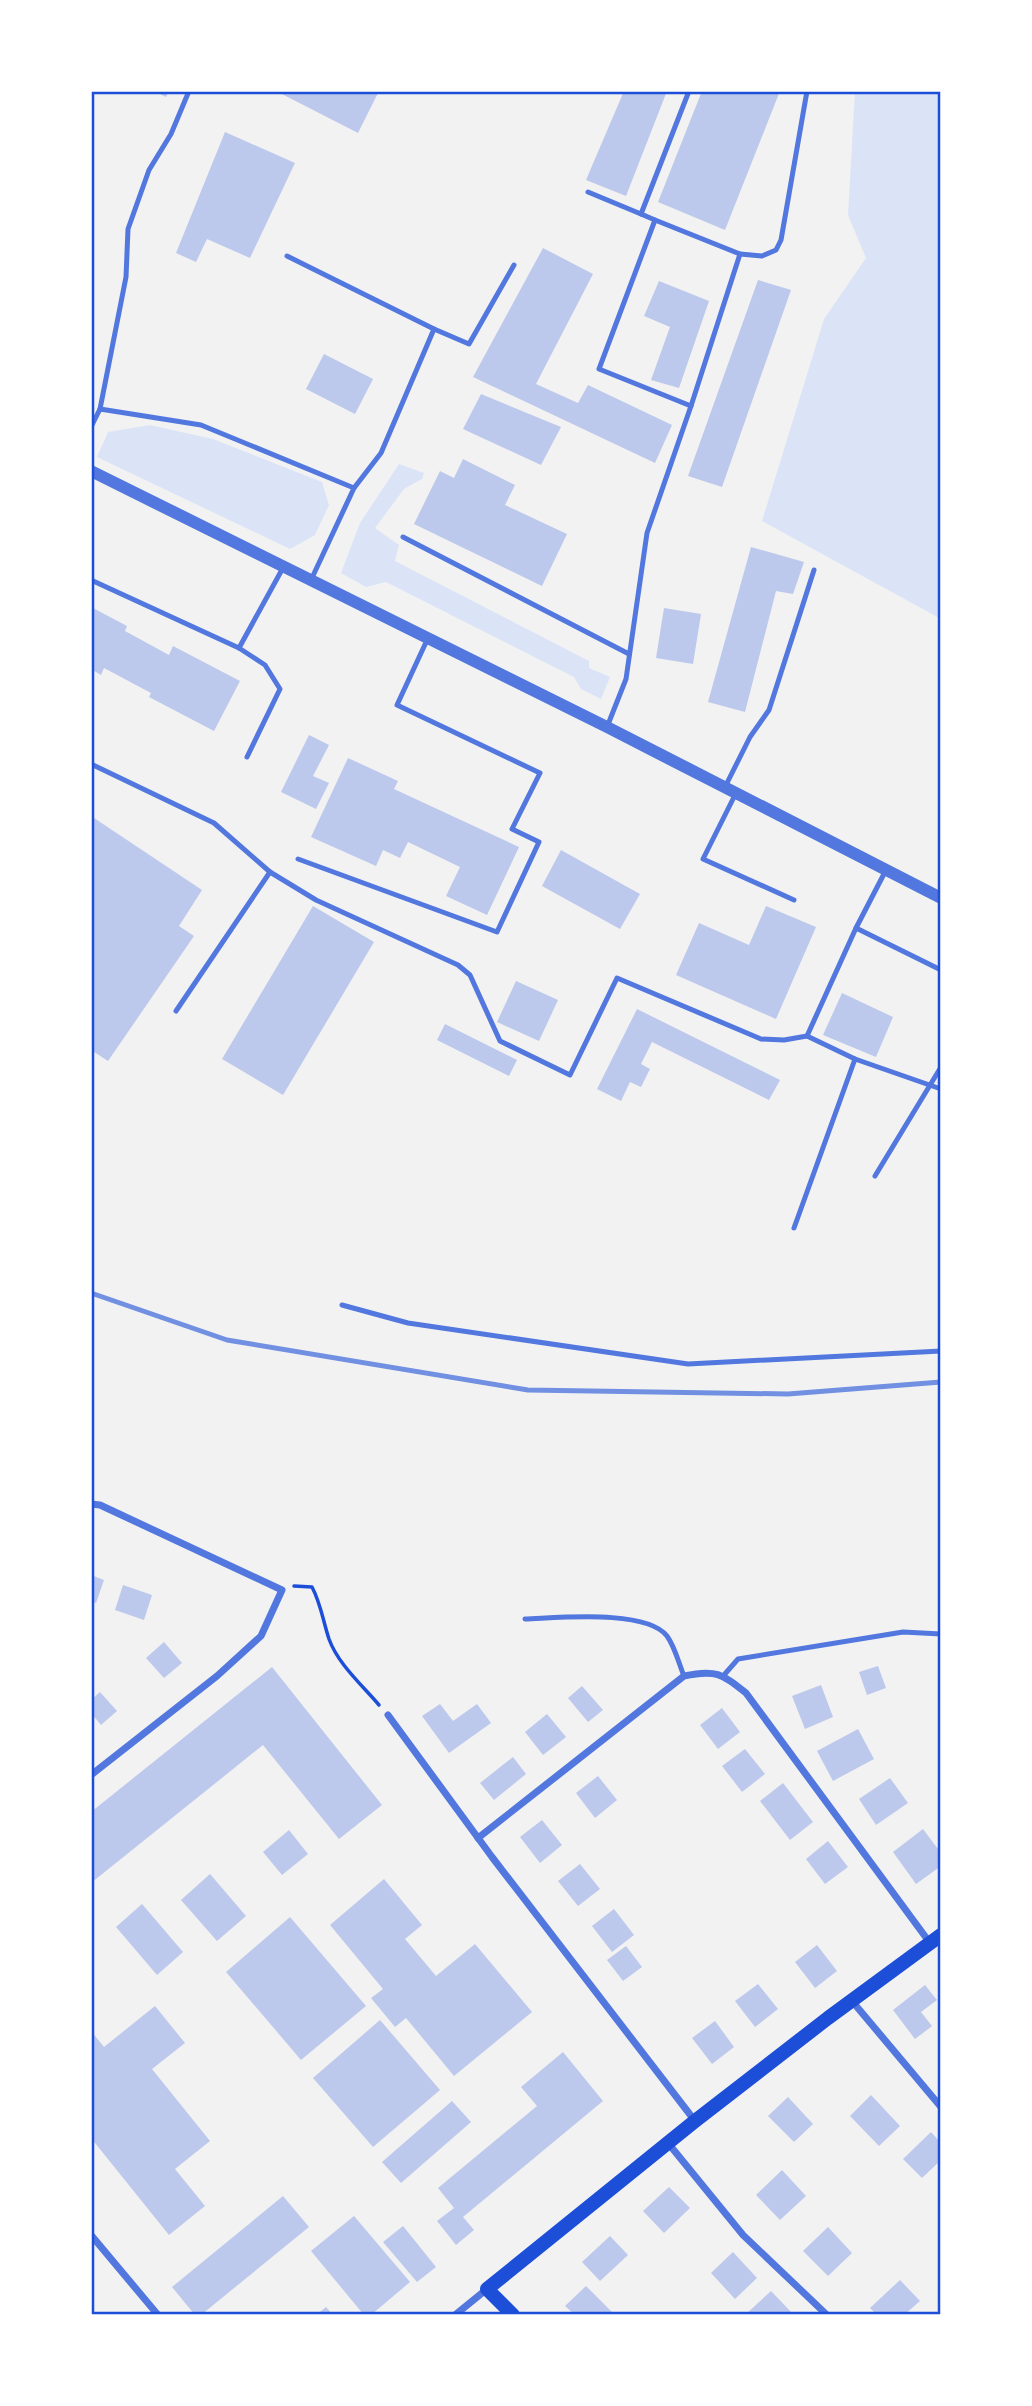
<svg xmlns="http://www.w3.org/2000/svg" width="1032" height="2406" viewBox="0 0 1032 2406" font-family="Arial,sans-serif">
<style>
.green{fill:#dbe4f7}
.building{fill:#bdc9ec}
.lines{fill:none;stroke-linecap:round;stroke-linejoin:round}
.path{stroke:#1d4ed8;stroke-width:3.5}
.service{stroke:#5277de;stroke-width:5}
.minor{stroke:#5277de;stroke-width:7}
.tertiary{stroke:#5277de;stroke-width:12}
.secondary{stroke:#1d4ed8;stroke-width:14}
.rail{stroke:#7290e2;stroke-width:5}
.neatline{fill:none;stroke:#1d4ed8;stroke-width:2.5}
</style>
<rect width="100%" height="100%" fill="#f2f2f2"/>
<g class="green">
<path d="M 855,91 L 941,91 L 941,619 L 762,521 L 824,319 L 866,258 L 848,215 Z"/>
<path d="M 150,425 L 213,439 L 322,482 L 329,505 L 315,535 L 290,549 L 97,457 L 108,432 Z"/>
<path d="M 399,464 L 424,473 L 422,479 L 404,489 L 375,528 L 399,545 L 395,561 L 589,661 L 589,668 L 610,677 L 601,699 L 581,689 L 574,677 L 386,582 L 366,587 L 341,573 L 360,523 Z"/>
</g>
<g class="building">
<path d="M 154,91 L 169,91 L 166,97 Z"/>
<path d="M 276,91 L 379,91 L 358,133 Z"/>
<path d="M 624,91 L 667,91 L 626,196 L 586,180 Z"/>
<path d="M 702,91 L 780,91 L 725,230 L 658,202 Z"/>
<path d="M 225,132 L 295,163 L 250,258 L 207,239 L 196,262 L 176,253 Z"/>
<path d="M 543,248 L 593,274 L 536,384 L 578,403 L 588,385 L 672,425 L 655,463 L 473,377 Z"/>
<path d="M 758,280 L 791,290 L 722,487 L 688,476 Z"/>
<path d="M 659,281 L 709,301 L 679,388 L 651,380 L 670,327 L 644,316 Z"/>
<path d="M 324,354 L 373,379 L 355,414 L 306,389 Z"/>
<path d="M 481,394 L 561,427 L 541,465 L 463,429 Z"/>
<path d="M 463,459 L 515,485 L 505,505 L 567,534 L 542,586 L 414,524 L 440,471 L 454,478 Z"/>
<path d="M 751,547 L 804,562 L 793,594 L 776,591 L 745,712 L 708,702 Z"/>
<path d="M 91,607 L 127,626 L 125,631 L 169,655 L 173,646 L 240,681 L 214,731 L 149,697 L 151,693 L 104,668 L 101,675 L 91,669 Z"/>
<path d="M 664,608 L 701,614 L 693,664 L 656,658 Z"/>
<path d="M 309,735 L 329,745 L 313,776 L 329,783 L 316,809 L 281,792 Z"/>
<path d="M 348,758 L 398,781 L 394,789 L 519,847 L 487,915 L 446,896 L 460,867 L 408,842 L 400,858 L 383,850 L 376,866 L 311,837 Z"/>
<path d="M 91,816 L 202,890 L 179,926 L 194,936 L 108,1061 L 91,1050 Z"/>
<path d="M 561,850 L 640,894 L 620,929 L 542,886 Z"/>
<path d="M 313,906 L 374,942 L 283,1095 L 222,1059 Z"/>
<path d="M 766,906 L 816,927 L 776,1019 L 676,975 L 699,923 L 749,945 Z"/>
<path d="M 516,981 L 558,1000 L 539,1041 L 497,1022 Z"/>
<path d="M 842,993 L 893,1017 L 876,1057 L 823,1035 Z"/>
<path d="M 637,1009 L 780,1080 L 769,1100 L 652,1042 L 641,1064 L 650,1069 L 641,1087 L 630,1082 L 621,1101 L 597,1089 Z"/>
<path d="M 445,1024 L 517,1060 L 509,1076 L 437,1040 Z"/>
<path d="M 91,1575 L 104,1580 L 96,1603 L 91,1601 Z"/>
<path d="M 123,1585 L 152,1595 L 144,1620 L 115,1610 Z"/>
<path d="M 164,1642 L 182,1663 L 164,1678 L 146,1658 Z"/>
<path d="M 878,1666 L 886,1688 L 867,1695 L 859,1672 Z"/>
<path d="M 272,1667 L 382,1805 L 339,1839 L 263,1745 L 91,1883 L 91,1812 Z"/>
<path d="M 821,1685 L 833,1717 L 805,1729 L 792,1696 Z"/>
<path d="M 582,1686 L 603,1710 L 588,1722 L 568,1698 Z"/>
<path d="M 100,1692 L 117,1711 L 101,1725 L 91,1713 L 91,1700 Z"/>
<path d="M 440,1704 L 453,1721 L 477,1704 L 491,1723 L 449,1753 L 422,1716 Z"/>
<path d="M 722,1708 L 740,1732 L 718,1749 L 700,1725 Z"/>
<path d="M 547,1714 L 566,1737 L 543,1755 L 525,1732 Z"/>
<path d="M 858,1729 L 874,1759 L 833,1781 L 817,1751 Z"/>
<path d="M 745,1749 L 765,1774 L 742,1792 L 722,1766 Z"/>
<path d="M 513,1757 L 526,1774 L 494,1800 L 480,1783 Z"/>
<path d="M 598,1776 L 617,1800 L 595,1818 L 576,1793 Z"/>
<path d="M 890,1778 L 908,1803 L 876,1825 L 859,1799 Z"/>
<path d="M 783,1783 L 813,1822 L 790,1840 L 760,1801 Z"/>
<path d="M 542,1820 L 562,1845 L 540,1863 L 520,1837 Z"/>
<path d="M 923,1829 L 941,1853 L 941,1866 L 916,1884 L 893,1852 Z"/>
<path d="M 289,1830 L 308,1854 L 282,1875 L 263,1852 Z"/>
<path d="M 828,1841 L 848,1867 L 825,1884 L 806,1859 Z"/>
<path d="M 580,1864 L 600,1889 L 578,1906 L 558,1881 Z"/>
<path d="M 210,1874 L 246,1916 L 217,1941 L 181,1900 Z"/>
<path d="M 384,1879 L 422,1925 L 405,1939 L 436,1976 L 475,1944 L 532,2012 L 454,2076 L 406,2018 L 395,2027 L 371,1998 L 383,1989 L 330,1925 Z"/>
<path d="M 142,1904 L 183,1952 L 157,1975 L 116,1927 Z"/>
<path d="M 614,1909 L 634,1935 L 612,1952 L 592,1926 Z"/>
<path d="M 290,1917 L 366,2006 L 301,2060 L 226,1972 Z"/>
<path d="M 817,1945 L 837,1971 L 815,1988 L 795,1962 Z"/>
<path d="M 626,1946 L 642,1967 L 623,1981 L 607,1960 Z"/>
<path d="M 758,1984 L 778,2009 L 755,2027 L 735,2001 Z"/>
<path d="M 925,1985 L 937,2000 L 921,2012 L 932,2026 L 915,2039 L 893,2010 Z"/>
<path d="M 155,2006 L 185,2043 L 152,2069 L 210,2141 L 175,2169 L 205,2206 L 169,2235 L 91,2138 L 91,2031 L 104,2047 Z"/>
<path d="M 380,2020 L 440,2090 L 373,2147 L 313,2078 Z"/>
<path d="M 715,2021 L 734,2047 L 712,2064 L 692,2038 Z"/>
<path d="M 563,2052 L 603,2101 L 463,2217 L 474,2230 L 456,2245 L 437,2221 L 454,2208 L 438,2188 L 537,2106 L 521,2087 Z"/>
<path d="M 871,2095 L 900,2126 L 879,2146 L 850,2116 Z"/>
<path d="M 788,2097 L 813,2124 L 794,2142 L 768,2116 Z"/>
<path d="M 452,2101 L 471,2122 L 401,2183 L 382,2162 Z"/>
<path d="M 931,2132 L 941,2143 L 941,2160 L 922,2178 L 903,2159 Z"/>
<path d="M 782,2170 L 806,2196 L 780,2220 L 756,2195 Z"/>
<path d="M 669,2187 L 690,2208 L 664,2233 L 643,2211 Z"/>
<path d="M 283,2196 L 309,2227 L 201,2315 L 195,2315 L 172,2287 Z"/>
<path d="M 354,2216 L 410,2282 L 371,2315 L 364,2315 L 311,2251 Z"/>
<path d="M 403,2226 L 436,2267 L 417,2282 L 383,2242 Z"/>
<path d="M 828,2227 L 852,2253 L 828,2276 L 803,2251 Z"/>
<path d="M 610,2236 L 628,2255 L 600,2281 L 582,2262 Z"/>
<path d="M 733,2252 L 757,2278 L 735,2299 L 711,2273 Z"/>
<path d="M 900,2280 L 920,2301 L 904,2315 L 877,2315 L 870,2308 Z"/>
<path d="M 586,2286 L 615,2315 L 575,2315 L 565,2306 Z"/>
<path d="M 771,2291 L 794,2315 L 745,2315 Z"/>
<path d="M 326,2307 L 333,2315 L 316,2315 Z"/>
</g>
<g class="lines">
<path class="path" d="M 294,1586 L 312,1587 C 321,1604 323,1621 329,1639 C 338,1664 362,1685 379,1705"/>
<g class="service">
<path d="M 689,91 L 641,214 L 655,220 L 599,369 L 691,406"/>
<path d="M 588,192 L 641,214"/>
<path d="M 655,220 L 740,254"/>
<path d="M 287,256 L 434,329 L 381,453 L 354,488"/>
<path d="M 434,329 L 469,344 L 514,265"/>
<path d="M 100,409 L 126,277 L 128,229 L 149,170 L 171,134 L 189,91"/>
<path d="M 91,427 L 100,409 L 201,425 L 354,488 L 311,580"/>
<path d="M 403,537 L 629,654"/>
<path d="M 91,580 L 239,648"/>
<path d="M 607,727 L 626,679 L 647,533 L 691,406 L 740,254 L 762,256 L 776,250 L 781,240 L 807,91"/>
<path d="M 247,757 L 280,689 L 265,665 L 239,648 L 284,566"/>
<path d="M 91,764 L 214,823 L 270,872 L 176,1011"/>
<path d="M 725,787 L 750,737 L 769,710 L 814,570"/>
<path d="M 736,793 L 703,859 L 794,900"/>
<path d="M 298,859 L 497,932 L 539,842 L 512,829 L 540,773 L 397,705 L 428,638"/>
<path d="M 886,870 L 856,928 L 941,970"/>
<path d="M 270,872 L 316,900 L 458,965 L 470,975 L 500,1041 L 570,1075 L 617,978 L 761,1039 L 784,1040 L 807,1036"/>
<path d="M 855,1059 L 807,1036 L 856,928"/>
<path d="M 875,1176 L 941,1067"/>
<path d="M 794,1228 L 855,1059 L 941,1089"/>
<path d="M 342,1305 L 408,1323 L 688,1364 L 941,1351"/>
<path d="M 525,1619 C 558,1618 646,1609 667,1636 C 675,1647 679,1664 684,1676"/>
<path d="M 724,1675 L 738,1659 L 903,1632 L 941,1634"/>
</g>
<g class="minor">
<path d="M 91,1504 L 100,1505 L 282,1590 L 261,1636 L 217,1676 L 91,1775"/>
<path d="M 388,1715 L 492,1857 L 695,2121"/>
<path d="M 478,1838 L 684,1676 C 716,1669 722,1674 746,1693 L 930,1943"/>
<path d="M 852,2001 L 941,2107"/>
<path d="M 668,2143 L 743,2235 L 827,2315"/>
<path d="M 91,2235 L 158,2315"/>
<path d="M 455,2315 L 487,2289"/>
</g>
<path class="tertiary" d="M 91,471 L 607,727 L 941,898"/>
<path class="secondary" d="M 513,2315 L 487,2289 L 695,2121 L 828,2018 L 941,1935"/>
<path class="rail" d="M 91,1293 L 227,1340 L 528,1390 L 788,1394 L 941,1382"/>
</g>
<rect width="1032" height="2406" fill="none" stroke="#ffffff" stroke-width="186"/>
<rect x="93" y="93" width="846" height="2220" class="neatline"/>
</svg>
